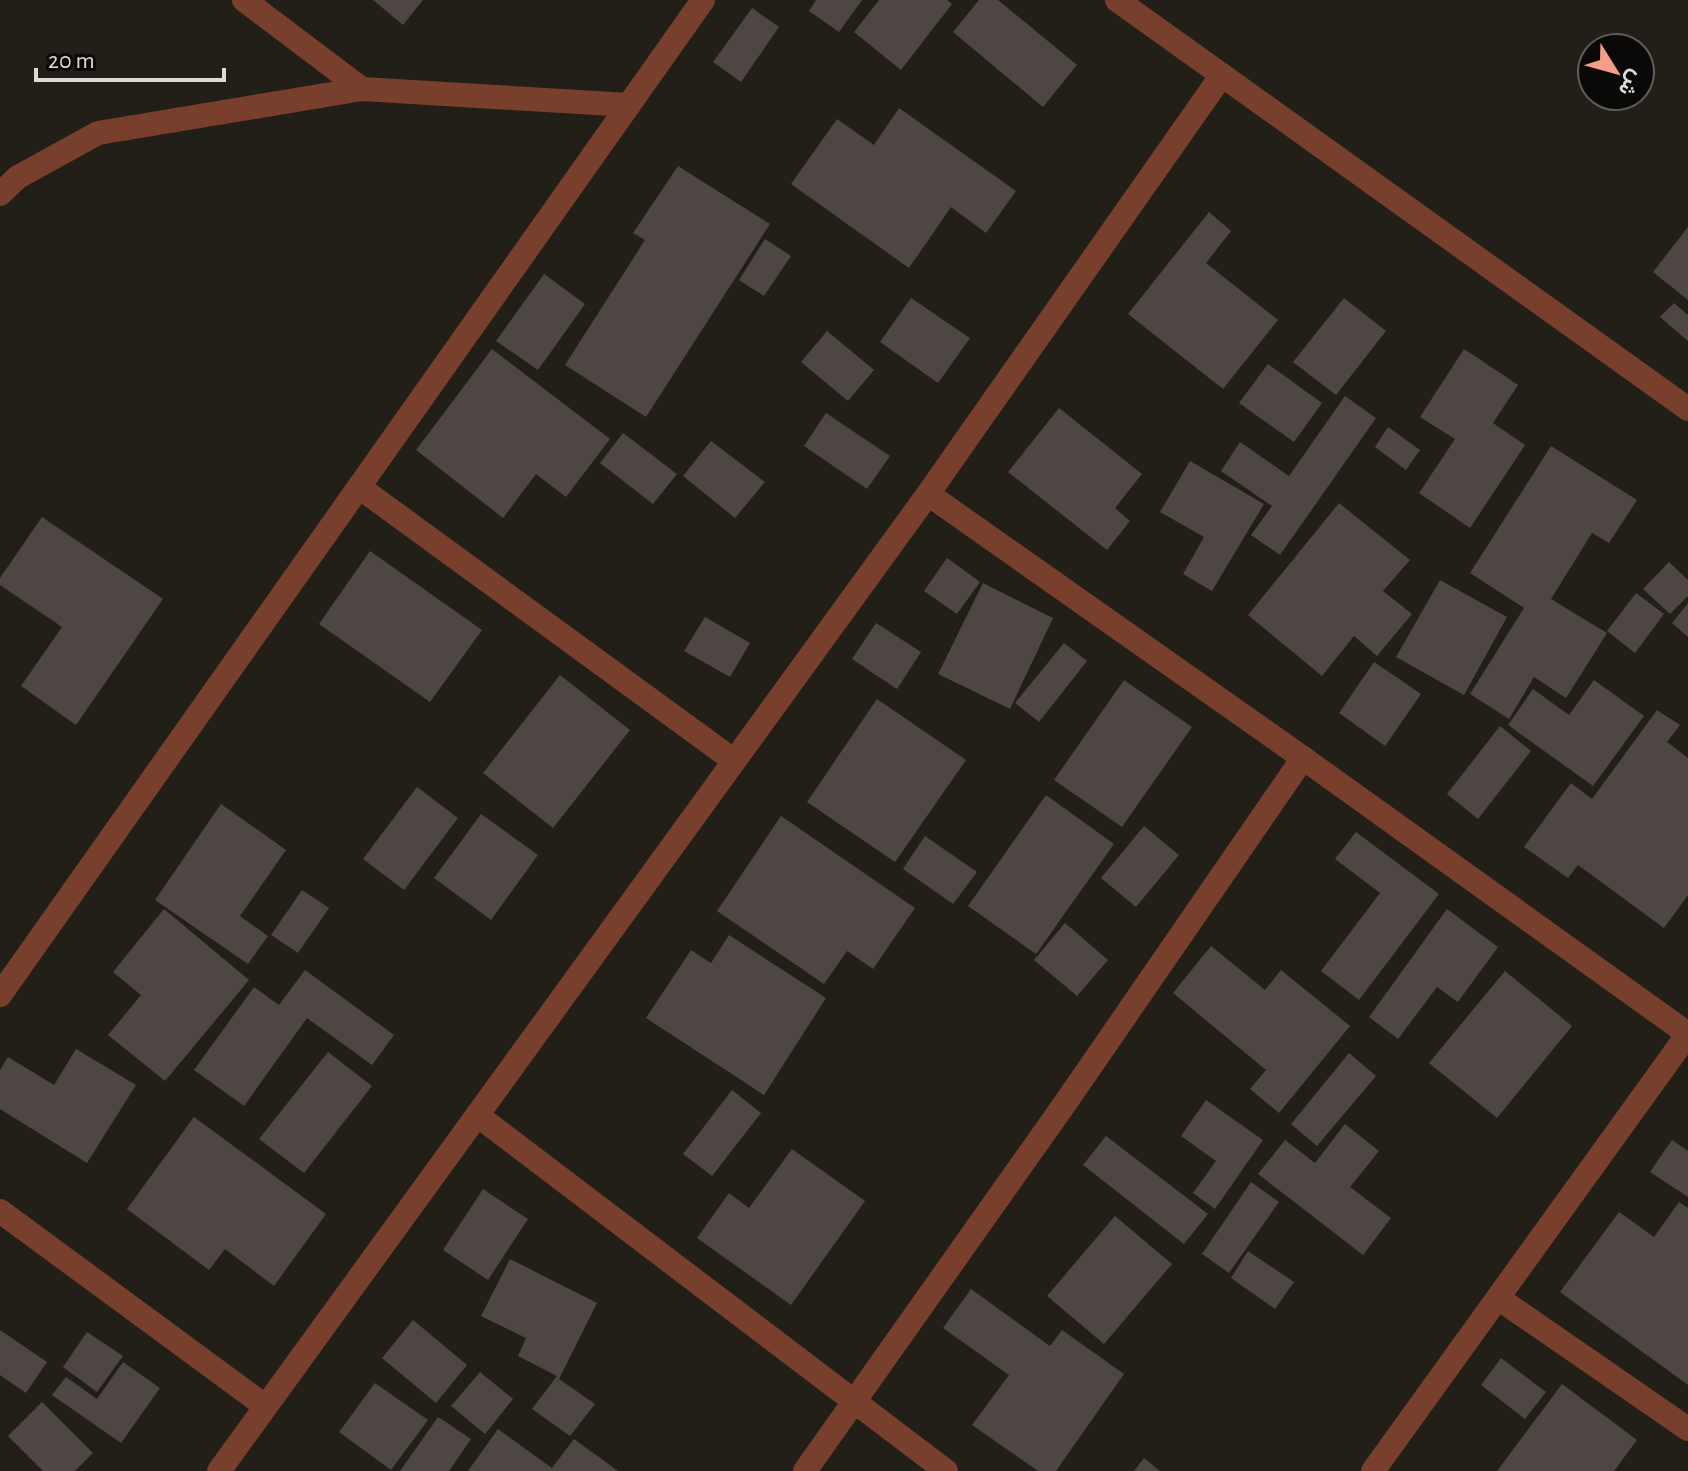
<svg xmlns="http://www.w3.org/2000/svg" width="1688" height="1471" viewBox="0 0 1688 1471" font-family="'Alegreya Sans',Vazirmatn,sans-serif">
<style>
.building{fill:#4d4642}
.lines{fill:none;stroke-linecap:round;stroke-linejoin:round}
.minor{stroke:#773f2c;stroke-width:24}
</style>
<rect width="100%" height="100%" fill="#221f19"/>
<g class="building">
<path d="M 373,0 L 423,0 L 403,25 Z"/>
<path d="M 816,0 L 862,0 L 839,32 L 809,11 Z"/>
<path d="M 879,0 L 947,0 L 952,4 L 901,70 L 854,32 Z"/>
<path d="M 979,0 L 998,0 L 1077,65 L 1043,107 L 953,32 Z"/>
<path d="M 752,8 L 779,27 L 741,82 L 713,62 Z"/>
<path d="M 899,108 L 1016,191 L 986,233 L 951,207 L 909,268 L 791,184 L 837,119 L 874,145 Z"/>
<path d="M 678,166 L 770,224 L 646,417 L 565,365 L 645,240 L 633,233 Z"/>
<path d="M 1209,212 L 1231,231 L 1206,263 L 1278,320 L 1223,389 L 1128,314 Z"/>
<path d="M 1688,227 L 1688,300 L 1653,272 Z"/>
<path d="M 765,239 L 791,256 L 764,296 L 739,280 Z"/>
<path d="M 544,274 L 585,304 L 538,370 L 496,341 Z"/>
<path d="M 911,298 L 970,338 L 938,383 L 880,342 Z"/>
<path d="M 1344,298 L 1386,331 L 1336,395 L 1293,362 Z"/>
<path d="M 1674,303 L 1688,315 L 1688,341 L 1660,317 Z"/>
<path d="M 827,331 L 874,370 L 848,401 L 801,362 Z"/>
<path d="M 492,349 L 610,439 L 566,497 L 536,474 L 503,518 L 416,450 Z"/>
<path d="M 1464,349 L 1518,385 L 1493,423 L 1525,445 L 1470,528 L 1419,493 L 1455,439 L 1420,417 Z"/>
<path d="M 1268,364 L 1322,403 L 1294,442 L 1239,403 Z"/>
<path d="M 1345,396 L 1376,418 L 1280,555 L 1251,535 L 1272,506 L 1221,471 L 1240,442 L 1289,476 Z"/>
<path d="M 1059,408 L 1142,474 L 1115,508 L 1130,521 L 1107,550 L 1008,472 Z"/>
<path d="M 826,413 L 890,456 L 867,489 L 804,446 Z"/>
<path d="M 1388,427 L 1420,450 L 1406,470 L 1375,447 Z"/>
<path d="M 623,433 L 677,474 L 653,504 L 600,463 Z"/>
<path d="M 711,441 L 765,482 L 735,518 L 683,476 Z"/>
<path d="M 1551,446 L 1637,500 L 1609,543 L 1592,533 L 1551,599 L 1607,633 L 1566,698 L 1534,677 L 1509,719 L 1470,694 L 1524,608 L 1470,573 Z"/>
<path d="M 1190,461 L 1264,504 L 1212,591 L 1183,574 L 1204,537 L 1160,512 Z"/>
<path d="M 1339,503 L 1410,560 L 1383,591 L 1412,614 L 1377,656 L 1354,636 L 1322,676 L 1248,615 Z"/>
<path d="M 42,517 L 163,599 L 76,725 L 21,686 L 62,627 L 0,585 L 0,578 Z"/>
<path d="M 370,551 L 482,630 L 430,702 L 319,624 Z"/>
<path d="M 947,558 L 980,582 L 957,614 L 924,591 Z"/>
<path d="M 1669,562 L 1688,580 L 1688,596 L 1670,614 L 1643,589 Z"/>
<path d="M 1440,580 L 1507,617 L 1464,695 L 1396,657 Z"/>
<path d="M 983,583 L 1053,618 L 1010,709 L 938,674 Z"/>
<path d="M 1636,593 L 1664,614 L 1635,653 L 1607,631 Z"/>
<path d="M 1688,603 L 1688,637 L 1672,623 Z"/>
<path d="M 705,617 L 750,643 L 730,677 L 684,651 Z"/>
<path d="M 876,623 L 921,652 L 897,689 L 852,659 Z"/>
<path d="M 1064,643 L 1087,661 L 1039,722 L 1015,703 Z"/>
<path d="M 1374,662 L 1421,694 L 1385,746 L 1339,713 Z"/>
<path d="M 560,675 L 630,730 L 553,828 L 483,773 Z"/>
<path d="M 1124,680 L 1192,727 L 1122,827 L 1054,780 Z"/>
<path d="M 1594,680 L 1644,716 L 1593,786 L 1508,725 L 1533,689 L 1569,715 Z"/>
<path d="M 877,699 L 966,760 L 895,862 L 807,802 Z"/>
<path d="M 1657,710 L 1680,725 L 1667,742 L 1688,758 L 1688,895 L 1664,928 L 1578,865 L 1568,878 L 1524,847 L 1571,783 L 1592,799 Z"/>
<path d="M 1500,726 L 1531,751 L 1478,819 L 1447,794 Z"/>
<path d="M 417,787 L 458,818 L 404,890 L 363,859 Z"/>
<path d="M 1046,795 L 1114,844 L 1036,954 L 968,906 Z"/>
<path d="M 221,804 L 286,850 L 240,916 L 268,936 L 248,964 L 155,900 Z"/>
<path d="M 481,814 L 538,855 L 491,920 L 434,878 Z"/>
<path d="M 781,816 L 915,908 L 873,969 L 847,951 L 824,984 L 717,911 Z"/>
<path d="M 1144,826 L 1179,855 L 1136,907 L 1101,878 Z"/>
<path d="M 1356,832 L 1439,894 L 1359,1000 L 1321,971 L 1380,893 L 1335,859 Z"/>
<path d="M 925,836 L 977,872 L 953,904 L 903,869 Z"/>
<path d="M 302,890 L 329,908 L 298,953 L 271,935 Z"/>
<path d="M 164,909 L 249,980 L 165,1081 L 108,1035 L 141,995 L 113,972 Z"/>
<path d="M 1447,909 L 1498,947 L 1458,1002 L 1437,987 L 1398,1039 L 1369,1017 Z"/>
<path d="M 1065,923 L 1108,960 L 1077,996 L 1034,960 Z"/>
<path d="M 729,935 L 826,998 L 764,1095 L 646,1018 L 691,950 L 711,963 Z"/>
<path d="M 1211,946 L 1265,990 L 1281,970 L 1350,1026 L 1279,1113 L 1250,1089 L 1266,1070 L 1173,993 Z"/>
<path d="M 305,970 L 394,1035 L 372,1065 L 307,1018 L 244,1106 L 194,1070 L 254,987 L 279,1005 Z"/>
<path d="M 1505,971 L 1572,1026 L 1497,1118 L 1429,1063 Z"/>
<path d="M 76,1049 L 136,1085 L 87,1163 L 0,1109 L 0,1070 L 8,1057 L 54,1085 Z"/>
<path d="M 328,1052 L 372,1086 L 304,1173 L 259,1139 Z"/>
<path d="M 1349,1053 L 1376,1076 L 1317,1146 L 1291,1124 Z"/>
<path d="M 732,1090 L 761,1113 L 712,1176 L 683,1154 Z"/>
<path d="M 1206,1100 L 1263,1140 L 1215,1209 L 1193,1193 L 1216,1161 L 1181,1136 Z"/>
<path d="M 194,1117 L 326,1214 L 274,1286 L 225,1249 L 209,1270 L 127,1209 Z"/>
<path d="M 1345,1124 L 1379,1151 L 1350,1187 L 1391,1218 L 1363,1255 L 1258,1174 L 1285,1140 L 1315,1163 Z"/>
<path d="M 1106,1136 L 1208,1214 L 1184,1244 L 1083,1165 Z"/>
<path d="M 1672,1140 L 1688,1151 L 1688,1197 L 1650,1172 Z"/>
<path d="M 792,1149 L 865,1201 L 791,1305 L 697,1238 L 729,1193 L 749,1208 Z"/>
<path d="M 1251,1182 L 1279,1202 L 1229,1273 L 1202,1254 Z"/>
<path d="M 483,1189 L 528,1219 L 488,1280 L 443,1250 Z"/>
<path d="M 1679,1202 L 1688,1208 L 1688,1385 L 1560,1292 L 1619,1212 L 1654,1237 Z"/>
<path d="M 1115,1216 L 1172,1264 L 1104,1344 L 1047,1296 Z"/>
<path d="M 1248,1251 L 1294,1282 L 1275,1309 L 1231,1278 Z"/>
<path d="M 510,1259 L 597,1303 L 559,1379 L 595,1404 L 570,1436 L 532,1409 L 557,1376 L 518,1356 L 526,1338 L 481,1316 Z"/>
<path d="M 971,1289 L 1050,1346 L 1062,1330 L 1124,1374 L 1056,1471 L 1038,1471 L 972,1425 L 1009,1375 L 943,1328 Z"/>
<path d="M 413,1320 L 467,1365 L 436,1403 L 382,1358 Z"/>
<path d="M 0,1330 L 47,1362 L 26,1393 L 0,1375 Z"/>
<path d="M 87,1332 L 123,1356 L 97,1392 L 63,1367 Z"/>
<path d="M 1501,1358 L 1546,1392 L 1525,1419 L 1481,1385 Z"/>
<path d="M 123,1362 L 160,1388 L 121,1443 L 52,1395 L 66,1377 L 97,1399 Z"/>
<path d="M 480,1372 L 513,1399 L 485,1434 L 451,1406 Z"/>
<path d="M 375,1383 L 428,1420 L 391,1470 L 339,1432 Z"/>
<path d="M 1562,1384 L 1637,1440 L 1614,1471 L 1497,1471 Z"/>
<path d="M 42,1402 L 93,1453 L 75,1471 L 43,1471 L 8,1436 Z"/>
<path d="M 438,1417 L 471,1439 L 449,1471 L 400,1471 Z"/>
<path d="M 498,1429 L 552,1468 L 574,1439 L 618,1471 L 468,1471 Z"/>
<path d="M 1144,1458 L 1160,1471 L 1134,1471 Z"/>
</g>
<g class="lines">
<g class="minor">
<path d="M 244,0 L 362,89"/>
<path d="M 1117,0 L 1688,409"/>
<path d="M 0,194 L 18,177 L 98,133 L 362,89 L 629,105"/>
<path d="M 359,487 L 733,760"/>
<path d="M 928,494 L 1303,758 L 1688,1034"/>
<path d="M 0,995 L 703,0"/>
<path d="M 477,1115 L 946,1471"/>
<path d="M 0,1211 L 265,1406"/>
<path d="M 1498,1298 L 1688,1429"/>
<path d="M 219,1471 L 928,494 L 1222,75"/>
<path d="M 805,1471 L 1066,1102 L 1303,758"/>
<path d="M 1373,1471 L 1688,1034"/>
</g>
</g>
<g transform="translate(1616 72) rotate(127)"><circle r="38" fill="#0a0907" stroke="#5e5d5a" stroke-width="2"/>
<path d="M0-6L14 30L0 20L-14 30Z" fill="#f49e88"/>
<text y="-12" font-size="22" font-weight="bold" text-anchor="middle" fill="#dddbd7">ش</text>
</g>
<path d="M36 68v12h188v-12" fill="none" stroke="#dddbd7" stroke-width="4"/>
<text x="48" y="68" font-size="24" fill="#dddbd7" stroke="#0a0907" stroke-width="6" paint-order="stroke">20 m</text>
</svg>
